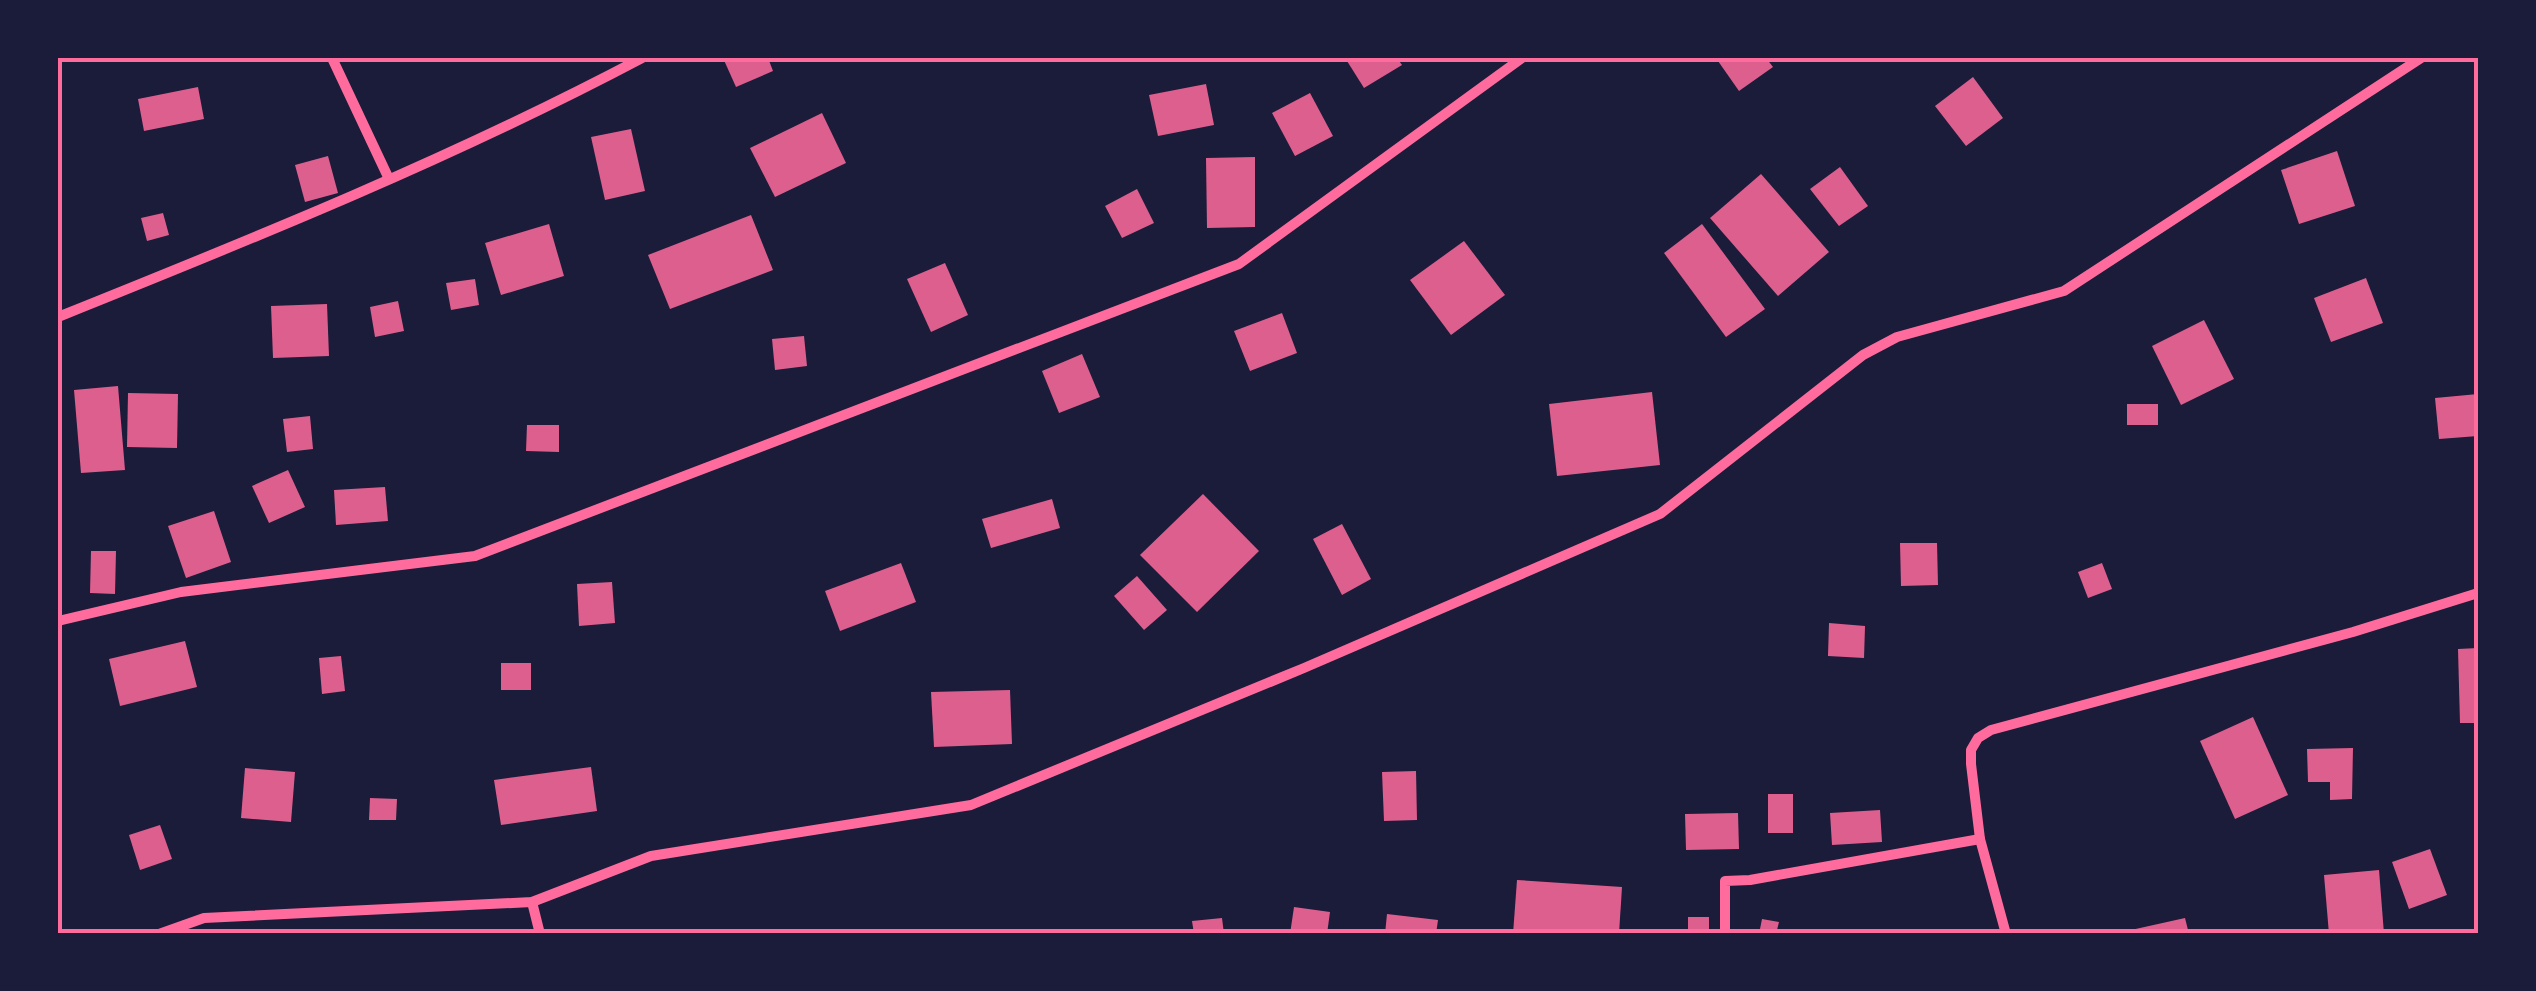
<svg xmlns="http://www.w3.org/2000/svg" width="2536" height="991" viewBox="0 0 2536 991" font-family="'Public Sans',sans-serif">
<style>
.building{fill:#dd5f8e}
.lines{fill:none;stroke-linecap:round;stroke-linejoin:round}
.minor{stroke:#ff6b9d;stroke-width:10}
.neatline{fill:none;stroke:#ff6b9d;stroke-width:4}
</style>
<rect width="100%" height="100%" fill="#1b1b3a"/>
<g class="building">
<path d="M 723,58 L 768,58 L 773,71 L 736,87 Z"/>
<path d="M 1353,58 L 1397,58 L 1402,65 L 1364,88 L 1347,61 Z"/>
<path d="M 1723,58 L 1766,58 L 1773,67 L 1739,91 L 1718,61 Z"/>
<path d="M 1973,77 L 2003,118 L 1966,146 L 1935,106 Z"/>
<path d="M 1206,84 L 1214,125 L 1158,136 L 1149,95 Z"/>
<path d="M 198,87 L 204,119 L 144,131 L 138,99 Z"/>
<path d="M 1310,93 L 1333,136 L 1295,156 L 1272,113 Z"/>
<path d="M 822,113 L 846,163 L 775,197 L 750,148 Z"/>
<path d="M 631,129 L 645,191 L 605,200 L 591,137 Z"/>
<path d="M 2337,151 L 2355,206 L 2299,224 L 2281,170 Z"/>
<path d="M 328,156 L 338,193 L 305,202 L 295,165 Z"/>
<path d="M 1255,157 L 1255,227 L 1207,228 L 1206,158 Z"/>
<path d="M 1840,167 L 1868,206 L 1839,226 L 1810,189 Z"/>
<path d="M 1761,174 L 1829,252 L 1778,296 L 1710,218 Z"/>
<path d="M 1137,189 L 1154,223 L 1122,238 L 1105,206 Z"/>
<path d="M 163,213 L 169,235 L 147,241 L 141,218 Z"/>
<path d="M 751,215 L 773,270 L 670,309 L 648,255 Z"/>
<path d="M 549,224 L 564,276 L 501,295 L 485,243 Z"/>
<path d="M 1702,224 L 1765,309 L 1726,337 L 1664,253 Z"/>
<path d="M 1464,241 L 1505,295 L 1451,335 L 1410,280 Z"/>
<path d="M 945,263 L 968,315 L 931,332 L 907,279 Z"/>
<path d="M 2366,278 L 2383,323 L 2331,342 L 2314,298 Z"/>
<path d="M 475,279 L 479,305 L 451,310 L 446,283 Z"/>
<path d="M 398,301 L 404,331 L 375,337 L 370,307 Z"/>
<path d="M 327,304 L 329,356 L 273,358 L 271,306 Z"/>
<path d="M 1282,313 L 1297,353 L 1250,371 L 1234,331 Z"/>
<path d="M 2204,320 L 2234,379 L 2181,405 L 2152,346 Z"/>
<path d="M 804,336 L 807,366 L 775,370 L 772,339 Z"/>
<path d="M 1082,354 L 1100,397 L 1059,413 L 1042,371 Z"/>
<path d="M 118,386 L 125,470 L 81,473 L 74,390 Z"/>
<path d="M 1652,392 L 1660,465 L 1557,476 L 1549,404 Z"/>
<path d="M 128,393 L 178,394 L 177,448 L 127,447 Z"/>
<path d="M 2478,394 L 2478,436 L 2439,439 L 2435,398 Z"/>
<rect x="2127" y="404" width="31" height="21"/>
<path d="M 310,416 L 313,449 L 287,452 L 283,419 Z"/>
<path d="M 527,425 L 559,425 L 559,452 L 526,451 Z"/>
<path d="M 288,470 L 305,507 L 269,523 L 252,486 Z"/>
<path d="M 385,487 L 388,521 L 336,525 L 334,490 Z"/>
<path d="M 1203,494 L 1259,551 L 1197,612 L 1140,555 Z"/>
<path d="M 1052,499 L 1060,528 L 991,548 L 982,519 Z"/>
<path d="M 214,511 L 231,562 L 186,578 L 168,526 Z"/>
<path d="M 1342,524 L 1371,579 L 1342,595 L 1313,539 Z"/>
<path d="M 1900,543 L 1937,543 L 1938,585 L 1901,586 Z"/>
<path d="M 91,551 L 116,551 L 115,594 L 90,593 Z"/>
<path d="M 901,563 L 916,602 L 840,631 L 825,591 Z"/>
<path d="M 2102,563 L 2112,589 L 2088,598 L 2078,572 Z"/>
<path d="M 1137,576 L 1167,610 L 1144,630 L 1114,596 Z"/>
<path d="M 612,582 L 615,623 L 579,626 L 577,584 Z"/>
<path d="M 1829,623 L 1865,626 L 1864,658 L 1828,656 Z"/>
<path d="M 185,641 L 197,687 L 120,706 L 109,659 Z"/>
<path d="M 2478,648 L 2478,723 L 2460,723 L 2458,649 Z"/>
<path d="M 341,656 L 345,691 L 322,694 L 319,658 Z"/>
<rect x="501" y="663" width="30" height="27"/>
<path d="M 1010,690 L 1012,744 L 934,747 L 931,692 Z"/>
<path d="M 2253,717 L 2288,795 L 2235,819 L 2200,741 Z"/>
<path d="M 2353,748 L 2352,799 L 2330,800 L 2330,782 L 2308,782 L 2307,749 Z"/>
<path d="M 591,767 L 597,811 L 501,825 L 494,780 Z"/>
<path d="M 245,768 L 295,772 L 291,822 L 241,818 Z"/>
<path d="M 1416,771 L 1417,820 L 1384,821 L 1382,772 Z"/>
<rect x="1768" y="794" width="25" height="39"/>
<path d="M 370,798 L 397,799 L 396,820 L 369,820 Z"/>
<path d="M 1880,810 L 1882,842 L 1832,845 L 1830,813 Z"/>
<path d="M 1738,813 L 1739,849 L 1686,850 L 1685,814 Z"/>
<path d="M 160,825 L 172,859 L 140,870 L 129,835 Z"/>
<path d="M 2430,849 L 2447,895 L 2409,909 L 2392,862 Z"/>
<path d="M 2379,870 L 2384,934 L 2329,934 L 2324,875 Z"/>
<path d="M 1517,880 L 1622,887 L 1619,934 L 1513,934 Z"/>
<path d="M 1294,907 L 1330,912 L 1327,934 L 1290,934 Z"/>
<path d="M 1387,914 L 1438,920 L 1436,934 L 1385,934 Z"/>
<rect x="1688" y="917" width="21" height="17"/>
<path d="M 1222,918 L 1224,934 L 1194,934 L 1192,921 Z"/>
<path d="M 2185,918 L 2189,934 L 2122,934 L 2122,932 Z"/>
<path d="M 1762,919 L 1779,922 L 1776,934 L 1759,934 Z"/>
</g>
<g class="lines">
<g class="minor">
<path d="M 332,58 L 389,179"/>
<path d="M 58,317 C 255,238 453,158 642,58"/>
<path d="M 58,621 L 181,592 L 475,556 L 1239,264 L 1522,58"/>
<path d="M 532,902 L 540,934"/>
<path d="M 159,934 L 204,918 L 532,902 L 651,856 L 971,805 L 1304,668 L 1660,514 L 1863,355 L 1897,337 L 2064,291 L 2421,58"/>
<path d="M 1725,934 L 1725,881 L 1750,880 L 1980,839"/>
<path d="M 2006,934 L 1980,839 L 1971,764 L 1971,750 L 1978,738 L 1991,730 L 2353,632 L 2478,593"/>
</g>
</g>
<rect width="2536" height="991" fill="none" stroke="#1b1b3a" stroke-width="120"/>
<rect x="60" y="60" width="2416" height="871" class="neatline"/>
</svg>
